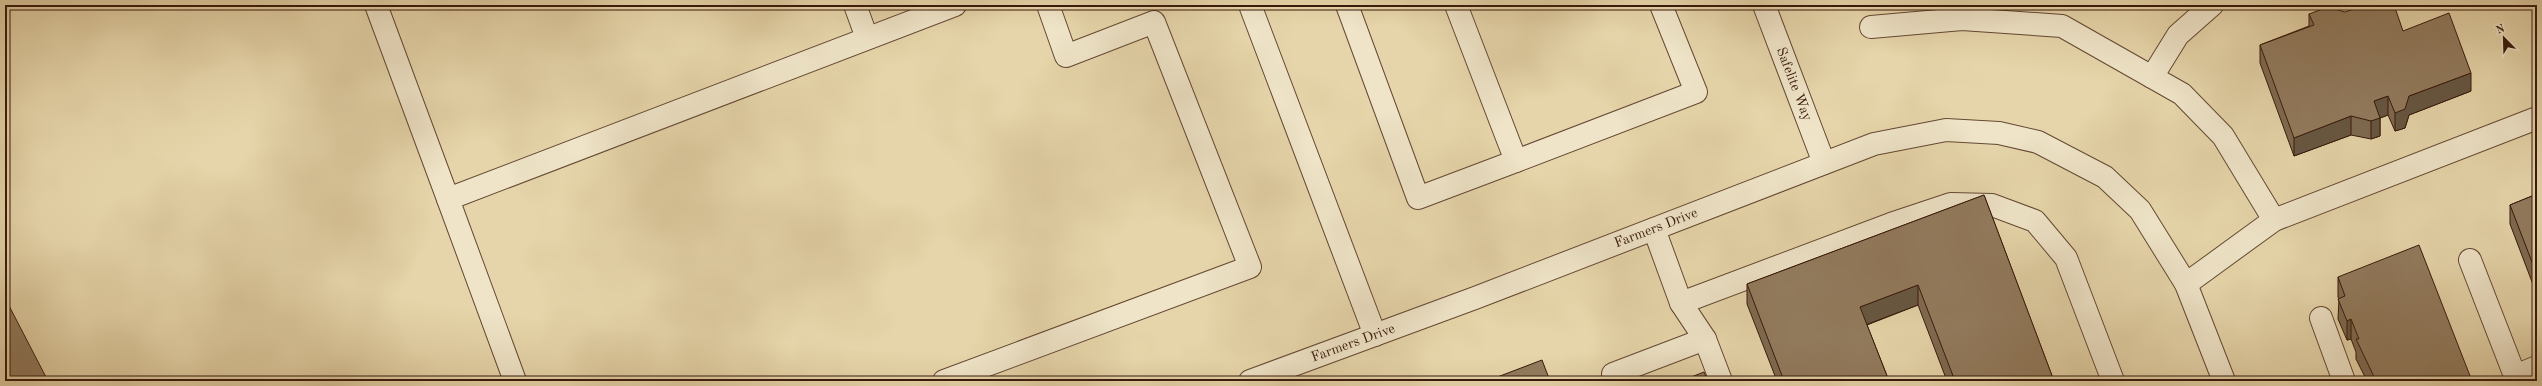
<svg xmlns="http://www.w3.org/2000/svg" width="2542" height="386" viewBox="0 0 2542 386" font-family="'Old Standard TT',serif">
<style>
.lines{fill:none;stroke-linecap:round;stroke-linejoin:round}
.minor-casing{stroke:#644833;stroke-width:24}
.minor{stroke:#efe4c8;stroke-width:22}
.wall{fill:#7e6a51;stroke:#38190b}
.shaded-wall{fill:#665642;stroke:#38190b}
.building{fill:#927b5e;stroke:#38190b}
.labels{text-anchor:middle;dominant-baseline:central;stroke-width:4;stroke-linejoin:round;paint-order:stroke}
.street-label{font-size:14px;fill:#38190b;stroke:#efe4c8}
</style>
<rect width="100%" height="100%" fill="#e6d5aa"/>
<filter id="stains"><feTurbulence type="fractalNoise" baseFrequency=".005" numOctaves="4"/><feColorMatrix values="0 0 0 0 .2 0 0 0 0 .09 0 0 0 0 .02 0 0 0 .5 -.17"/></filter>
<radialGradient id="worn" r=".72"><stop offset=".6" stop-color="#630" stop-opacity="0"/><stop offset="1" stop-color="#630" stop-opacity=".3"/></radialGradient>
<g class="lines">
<g class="minor-casing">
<g id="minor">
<path d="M 376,5 L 448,199"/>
<path d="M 855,5 L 867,38"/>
<path d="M 1250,5 L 1375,335"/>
<path d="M 1347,5 L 1418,198 L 1516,161"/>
<path d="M 1456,5 L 1516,161 L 1696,92 L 1661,5"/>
<path d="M 1764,5 L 1824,163"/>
<path d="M 1871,27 L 1962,19 L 2062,26 L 2182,94 L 2223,136 L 2274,220"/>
<path d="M 2152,77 L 2178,35 L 2212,5"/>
<path d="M 2470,260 L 2517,381"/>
<path d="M 2186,284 L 2274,220 L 2537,118"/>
<path d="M 1681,303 L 1891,224 L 1951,204 L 1992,205 L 2035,221 L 2066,258 L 2113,381"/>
<path d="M 2321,318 L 2344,381"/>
<path d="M 1705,339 L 1721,381"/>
<path d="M 2515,376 L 2537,367"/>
<path d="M 515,381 L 448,199 L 955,5"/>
<path d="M 944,381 L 1250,267 L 1154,22 L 1066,56 L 1048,5"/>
<path d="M 1250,381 L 1475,298 L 1874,144 L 1946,130 L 1999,133 L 2038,142 L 2105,177 L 2140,210 L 2186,284 L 2224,381"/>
<path d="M 1615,381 L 1613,374 L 1705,339 L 1681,303 L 1654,229"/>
</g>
</g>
<use href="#minor" class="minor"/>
</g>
<g class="wall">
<path d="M 2309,14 L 2403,31 L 2471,91 L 2409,115 L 2405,128 L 2395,131 L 2388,115 L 2380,118 L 2380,136 L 2371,139 L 2351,135 L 2294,156 L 2260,63 L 2260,45 L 2309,26 Z"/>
<path d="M 2537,194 L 2537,295 L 2510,224 L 2510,205 Z"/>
<path d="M 1984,195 L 2054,381 L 1947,381 L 1918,305 L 1867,325 L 1889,381 L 1777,381 L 1747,304 L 1747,284 Z"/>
<path d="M 2338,277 L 2472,381 L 2367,381 L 2356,359 L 2356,352 L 2351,339 L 2347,340 L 2338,319 L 2339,299 L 2338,297 Z"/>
</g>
<g class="shaded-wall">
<path d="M 2471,73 L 2471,91 L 2409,115 L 2405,128 L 2395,131 L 2395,113 L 2409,96 Z"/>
<path d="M 2388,96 L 2388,115 L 2380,118 L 2380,136 L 2371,139 L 2371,121 L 2374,101 Z"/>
<path d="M 2351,116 L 2351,135 L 2294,156 L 2294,138 Z"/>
<path d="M 1918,285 L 1918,305 L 1860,327 L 1860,307 Z"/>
<path d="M 2351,319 L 2351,339 L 2347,340 L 2347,321 Z"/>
</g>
<g class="building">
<path d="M 2365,5 L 2394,5 L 2403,31 L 2449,13 L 2471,73 L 2409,96 L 2405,109 L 2395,113 L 2388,96 L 2374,101 L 2380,118 L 2371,121 L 2351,116 L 2294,138 L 2260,45 L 2314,25 L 2309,14 L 2328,7 L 2345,12 Z"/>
<path d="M 2537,194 L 2537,275 L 2510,205 Z"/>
<path d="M 1984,195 L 2054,381 L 1955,381 L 1918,285 L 1860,307 L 1889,381 L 1784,381 L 1747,284 Z"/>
<path d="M 2419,245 L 2472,381 L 2376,381 L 2356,339 L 2359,339 L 2351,319 L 2347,321 L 2338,299 L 2345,296 L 2338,277 Z"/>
<path d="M 5,298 L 48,381 L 5,381 Z"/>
<path d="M 1542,360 L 1550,381 L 1487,381 Z"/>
<path d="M 1704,372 L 1708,381 L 1681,381 Z"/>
</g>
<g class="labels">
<g class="street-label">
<text transform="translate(1794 84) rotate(69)">Safelite Way</text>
<text transform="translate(1656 228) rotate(-21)">Farmers Drive</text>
<text transform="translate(1353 343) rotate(-20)">Farmers Drive</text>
</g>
</g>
<rect width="2542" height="386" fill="none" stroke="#e6d5aa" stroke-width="20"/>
<rect x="6" y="6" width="2530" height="374" fill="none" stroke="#38190b" stroke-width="2"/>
<rect x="10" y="10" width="2522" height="366" fill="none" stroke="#38190b"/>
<g transform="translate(2504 38) rotate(337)" stroke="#efe4c8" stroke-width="3" paint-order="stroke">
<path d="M0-3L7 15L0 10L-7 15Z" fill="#38190b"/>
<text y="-6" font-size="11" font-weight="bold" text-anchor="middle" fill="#38190b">N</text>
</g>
<rect width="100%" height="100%" filter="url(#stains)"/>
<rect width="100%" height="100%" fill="url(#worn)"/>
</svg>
